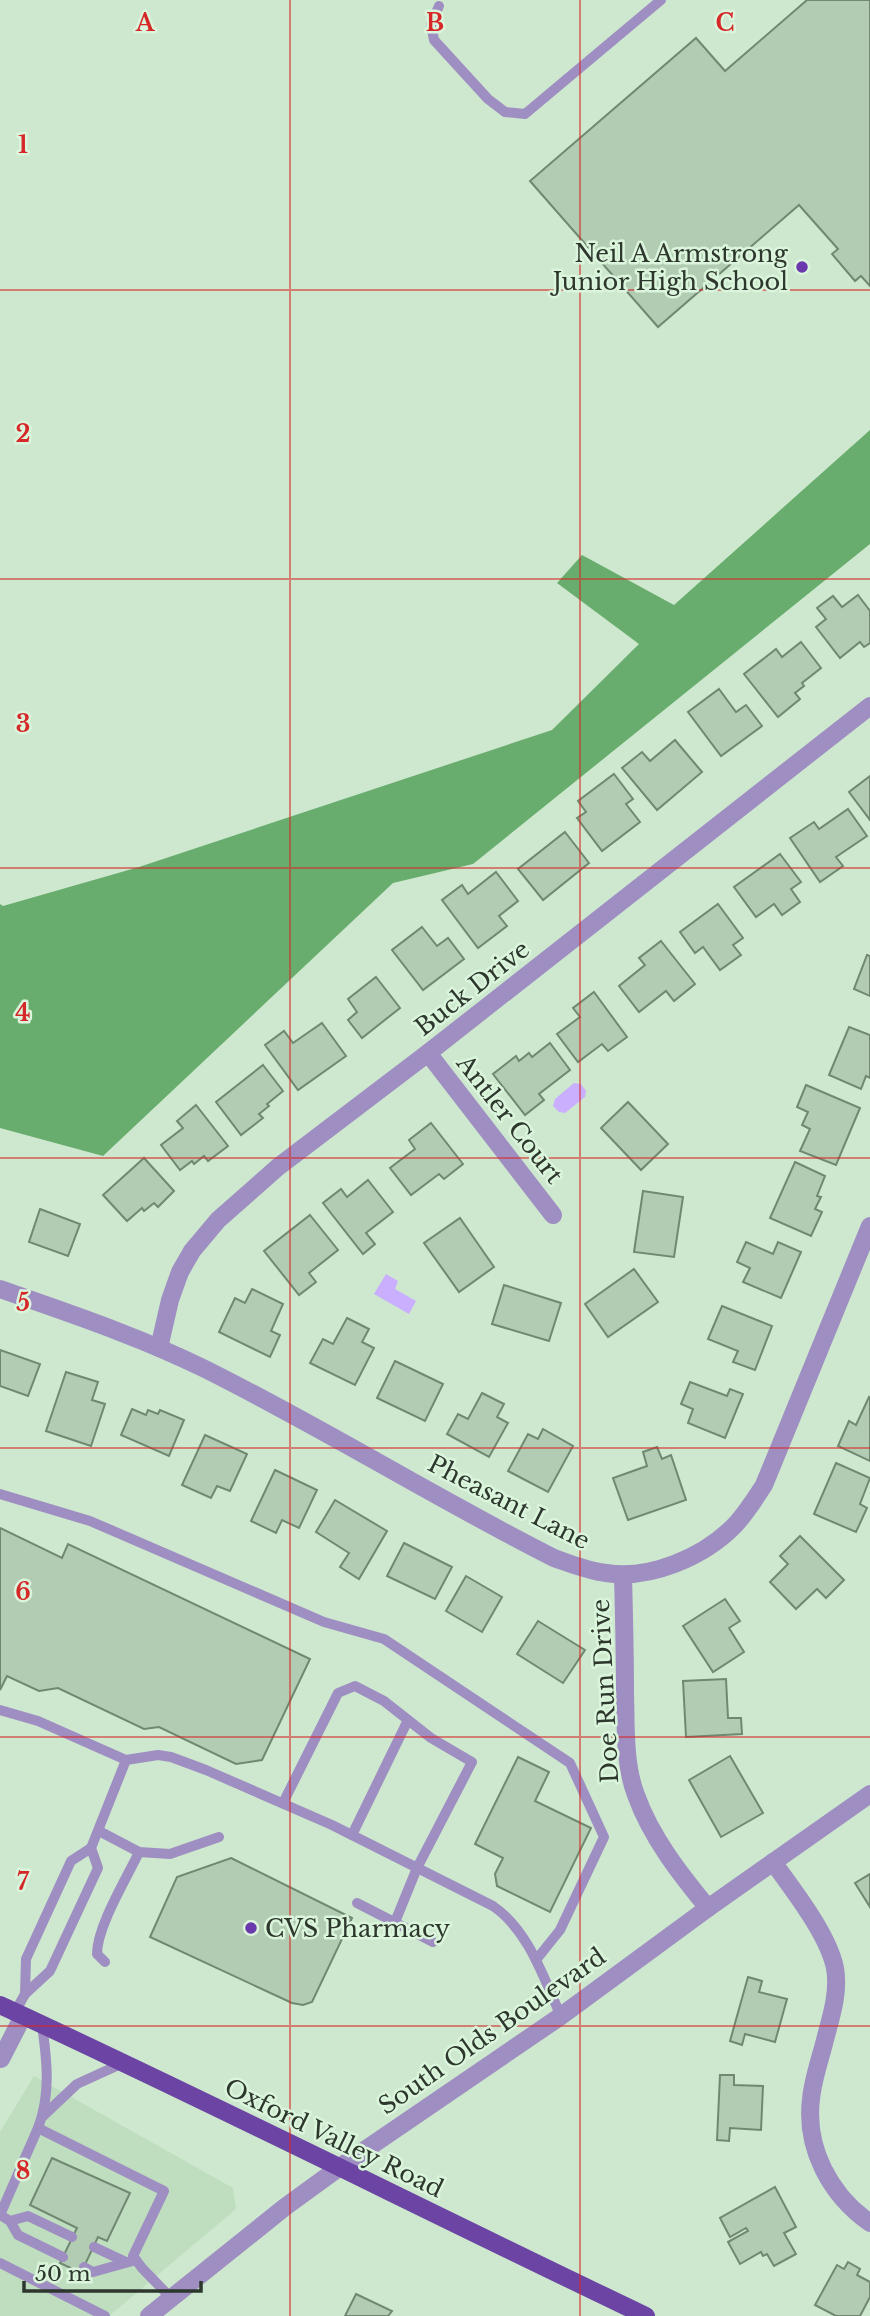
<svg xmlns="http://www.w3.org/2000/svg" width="870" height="2316" viewBox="0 0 870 2316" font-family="'Libre Baskerville',serif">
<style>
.built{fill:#bedebf}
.forest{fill:#69ad6e}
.water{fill:#caafff}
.building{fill:#b2ccb3;stroke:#708871;stroke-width:2}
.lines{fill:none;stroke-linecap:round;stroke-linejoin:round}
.service{stroke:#9f8ec2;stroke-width:10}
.minor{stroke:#9f8ec2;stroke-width:18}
.primary{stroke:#6c45a4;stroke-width:18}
.grid{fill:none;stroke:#d62828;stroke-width:2;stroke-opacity:0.55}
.poi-dot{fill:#6c38ae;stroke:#daf5db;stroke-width:2.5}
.labels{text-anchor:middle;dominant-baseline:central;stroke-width:5;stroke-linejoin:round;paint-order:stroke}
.poi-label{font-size:24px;fill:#2d372d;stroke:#daf5db;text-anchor:end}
.street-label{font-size:24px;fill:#2d372d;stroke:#daf5db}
.grid-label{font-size:23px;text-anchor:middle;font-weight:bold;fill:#d62828;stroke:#daf5db;stroke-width:5;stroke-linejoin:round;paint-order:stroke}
</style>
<rect width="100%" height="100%" fill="#cde8ce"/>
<path class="built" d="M 34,2076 L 233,2188 L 236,2209 L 109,2316 L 0,2316 L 0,2132 Z"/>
<path class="forest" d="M 870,430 L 870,544 L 473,864 L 393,883 L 103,1156 L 0,1128 L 0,904 L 3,906 L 139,867 L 552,730 L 639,644 L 557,583 L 582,555 L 674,605 Z"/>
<g class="water">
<path d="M 574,1083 L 581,1084 L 586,1091 L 585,1097 L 565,1113 L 559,1112 L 553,1106 L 555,1099 Z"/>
<path d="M 386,1274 L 398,1281 L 395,1289 L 416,1301 L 409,1314 L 374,1294 Z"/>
</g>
<g class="building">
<path d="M 807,0 L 870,0 L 870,286 L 861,276 L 855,281 L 832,254 L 838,249 L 799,205 L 658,327 L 530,181 L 696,38 L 725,71 Z"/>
<path d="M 858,595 L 870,611 L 870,643 L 864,647 L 860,642 L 840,658 L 816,627 L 826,619 L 817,608 L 833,596 L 842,607 Z"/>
<path d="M 801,642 L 821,668 L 802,683 L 804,686 L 795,693 L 800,699 L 778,717 L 744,674 L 776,649 L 782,657 Z"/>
<path d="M 719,689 L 736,712 L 746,705 L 762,726 L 721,756 L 688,712 Z"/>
<path d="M 675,740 L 702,772 L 657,810 L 622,768 L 642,752 L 650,761 Z"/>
<path d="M 614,774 L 633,799 L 626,804 L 640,822 L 602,851 L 577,818 L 586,812 L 578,801 Z"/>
<path d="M 870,776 L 870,820 L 849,792 Z"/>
<path d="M 848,809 L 867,836 L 836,857 L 843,866 L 820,882 L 790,838 L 814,822 L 819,829 Z"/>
<path d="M 565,832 L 589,863 L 543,900 L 518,869 Z"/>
<path d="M 780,854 L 801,882 L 791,889 L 800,902 L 782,915 L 774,904 L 756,917 L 734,887 Z"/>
<path d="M 496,872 L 518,901 L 499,916 L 507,926 L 478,948 L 442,900 L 462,885 L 468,894 Z"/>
<path d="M 718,904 L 743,938 L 733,945 L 741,955 L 720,970 L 703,947 L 695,953 L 680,932 Z"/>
<path d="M 422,927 L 437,946 L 448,938 L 464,959 L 423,990 L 392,950 Z"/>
<path d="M 661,941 L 695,984 L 674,1001 L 666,991 L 639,1012 L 619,986 L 645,965 L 639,958 Z"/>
<path d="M 867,955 L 870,956 L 870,996 L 854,989 Z"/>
<path d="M 376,977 L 400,1008 L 362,1038 L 348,1020 L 357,1012 L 348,999 Z"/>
<path d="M 594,992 L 627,1037 L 608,1051 L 602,1044 L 578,1062 L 557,1034 L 580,1017 L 573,1008 Z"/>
<path d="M 322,1023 L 346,1056 L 298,1090 L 265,1045 L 284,1031 L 293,1043 Z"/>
<path d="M 849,1027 L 870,1035 L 870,1078 L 866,1076 L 861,1089 L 829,1075 Z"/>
<path d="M 550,1043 L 570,1070 L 539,1094 L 544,1100 L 525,1115 L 493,1074 L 516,1056 L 519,1061 L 529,1053 L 532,1057 Z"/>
<path d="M 263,1065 L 283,1091 L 267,1104 L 269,1106 L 259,1114 L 263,1118 L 241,1135 L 216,1102 Z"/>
<path d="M 806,1085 L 860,1108 L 836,1165 L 800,1151 L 810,1129 L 802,1125 L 808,1112 L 797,1107 Z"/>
<path d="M 628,1102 L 668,1144 L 641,1170 L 601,1128 Z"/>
<path d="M 196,1105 L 228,1146 L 208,1161 L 204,1156 L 194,1164 L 192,1161 L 180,1170 L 161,1145 L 183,1128 L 177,1121 Z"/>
<path d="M 431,1123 L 463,1164 L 444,1179 L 439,1174 L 411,1195 L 390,1168 L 415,1149 L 409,1140 Z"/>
<path d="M 144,1158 L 174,1191 L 158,1207 L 154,1203 L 144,1211 L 142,1208 L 127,1221 L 103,1195 Z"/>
<path d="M 795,1162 L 825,1176 L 817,1196 L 821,1197 L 815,1209 L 822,1212 L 811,1236 L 770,1218 Z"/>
<path d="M 368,1180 L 393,1212 L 366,1233 L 375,1244 L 363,1254 L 323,1203 L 341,1189 L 347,1197 Z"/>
<path d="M 643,1191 L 683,1197 L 674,1257 L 634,1252 Z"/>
<path d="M 40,1209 L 80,1224 L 68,1256 L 29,1242 Z"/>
<path d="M 310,1215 L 338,1250 L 309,1273 L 316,1282 L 299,1295 L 264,1251 Z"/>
<path d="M 460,1218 L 494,1267 L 459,1292 L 424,1243 Z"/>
<path d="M 746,1242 L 773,1254 L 778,1242 L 801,1252 L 781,1298 L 743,1282 L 750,1268 L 737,1262 Z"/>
<path d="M 634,1269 L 658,1302 L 608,1337 L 585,1304 Z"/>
<path d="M 504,1285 L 561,1303 L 549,1341 L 492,1324 Z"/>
<path d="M 252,1289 L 283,1304 L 271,1331 L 280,1335 L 270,1357 L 219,1332 L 235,1298 L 245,1303 Z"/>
<path d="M 722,1306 L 772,1326 L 755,1370 L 733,1362 L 738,1351 L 708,1339 Z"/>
<path d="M 347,1318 L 369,1329 L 362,1342 L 374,1348 L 355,1385 L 310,1363 L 323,1339 L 333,1344 Z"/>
<path d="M 0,1350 L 40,1364 L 28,1396 L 0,1386 Z"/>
<path d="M 395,1361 L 443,1384 L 425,1421 L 377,1398 Z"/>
<path d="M 66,1372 L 98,1382 L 92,1400 L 105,1404 L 91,1446 L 46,1431 Z"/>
<path d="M 690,1382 L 727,1396 L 730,1389 L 743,1394 L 725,1438 L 688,1423 L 693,1409 L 681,1404 Z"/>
<path d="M 482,1393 L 504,1404 L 497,1417 L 508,1423 L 489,1457 L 447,1434 L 458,1414 L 468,1419 Z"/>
<path d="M 869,1397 L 870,1398 L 870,1461 L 838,1446 L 849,1421 L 856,1425 Z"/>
<path d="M 132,1409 L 146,1415 L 148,1410 L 158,1414 L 160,1410 L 184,1420 L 169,1456 L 121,1435 Z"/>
<path d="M 543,1429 L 573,1446 L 548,1492 L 508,1471 L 528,1434 L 538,1439 Z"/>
<path d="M 205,1435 L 247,1454 L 230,1491 L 217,1486 L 211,1498 L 182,1485 Z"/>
<path d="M 657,1447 L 662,1459 L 671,1455 L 686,1500 L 628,1520 L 613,1478 L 647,1466 L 643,1452 Z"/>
<path d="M 836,1463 L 870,1478 L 860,1504 L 867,1508 L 856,1532 L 814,1514 Z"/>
<path d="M 275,1470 L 317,1490 L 299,1528 L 282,1520 L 276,1533 L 251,1521 Z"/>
<path d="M 335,1500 L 387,1531 L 359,1579 L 340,1567 L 349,1553 L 316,1532 Z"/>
<path d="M 0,1528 L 62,1558 L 68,1544 L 310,1659 L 262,1760 L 236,1764 L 159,1727 L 144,1729 L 58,1688 L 39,1691 L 7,1676 L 0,1690 Z"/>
<path d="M 800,1536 L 844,1580 L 826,1598 L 817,1589 L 796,1609 L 770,1582 L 788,1564 L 780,1556 Z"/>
<path d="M 404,1543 L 452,1567 L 435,1599 L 387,1576 Z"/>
<path d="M 466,1576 L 502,1597 L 482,1632 L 446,1611 Z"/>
<path d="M 725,1599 L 740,1621 L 729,1628 L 744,1652 L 713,1672 L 683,1626 Z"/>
<path d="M 538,1621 L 585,1650 L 563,1683 L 517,1654 Z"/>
<path d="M 726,1679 L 728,1718 L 741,1718 L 742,1734 L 686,1737 L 683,1681 Z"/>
<path d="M 730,1756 L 763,1813 L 721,1837 L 689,1780 Z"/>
<path d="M 518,1757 L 549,1772 L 535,1801 L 591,1828 L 550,1912 L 497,1886 L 495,1874 L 503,1858 L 475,1844 Z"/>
<path d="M 231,1858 L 352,1918 L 312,2002 L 303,2005 L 292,2003 L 150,1937 L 177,1877 Z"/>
<path d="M 870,1874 L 870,1907 L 855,1883 Z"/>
<path d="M 748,1977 L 762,1981 L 759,1992 L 787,1999 L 775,2042 L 745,2034 L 742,2045 L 730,2041 Z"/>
<path d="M 720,2075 L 734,2075 L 734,2085 L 763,2086 L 761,2130 L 730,2128 L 729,2141 L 717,2140 Z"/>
<path d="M 52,2158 L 130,2193 L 107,2241 L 98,2237 L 81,2273 L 60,2263 L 77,2228 L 30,2205 Z"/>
<path d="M 775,2187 L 796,2227 L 784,2233 L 796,2254 L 774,2266 L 767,2254 L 763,2256 L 761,2252 L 740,2264 L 728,2242 L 748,2231 L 746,2228 L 730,2237 L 720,2218 Z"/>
<path d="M 848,2262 L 860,2269 L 857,2275 L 870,2282 L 870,2297 L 860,2316 L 836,2316 L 815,2305 L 837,2265 L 844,2269 Z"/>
<path d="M 356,2294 L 392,2311 L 388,2316 L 345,2316 Z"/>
</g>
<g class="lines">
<g class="service">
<path d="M 439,6 L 431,24 L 434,40 L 488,99 L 505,112 L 525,114 L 661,0"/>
<path d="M 0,1494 L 90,1521 L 324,1622 L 384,1639 L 570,1763 L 604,1837 L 560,1930 L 536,1960"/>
<path d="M 0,1710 L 38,1721 L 126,1760 L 158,1755 L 171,1757 L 206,1770 L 332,1825 L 493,1906 C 529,1931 543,1977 561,2016"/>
<path d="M 283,1803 L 338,1693 L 355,1686 L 384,1701 L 431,1738 L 472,1762 L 417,1868 L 395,1922"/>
<path d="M 99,1831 L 139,1852 L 170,1854 L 219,1837"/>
<path d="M 352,1835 L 408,1720"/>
<path d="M 357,1903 L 433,1942"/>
<path d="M 105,1962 L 97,1954 C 97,1926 127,1878 139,1852"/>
<path d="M 25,1994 L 26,1959 L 71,1861 L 91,1848 L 126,1760"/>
<path d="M 15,2012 L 25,1994 L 50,1971 L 98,1868 L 91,1848"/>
<path d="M 42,2025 C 47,2060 51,2094 38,2128 L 164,2191 L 133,2256 L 142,2268 L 171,2298"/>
<path d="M 42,2117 L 77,2084 L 123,2063"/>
<path d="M 38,2128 L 0,2215 L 10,2221 L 18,2235 L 63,2257"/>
<path d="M 10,2221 L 28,2216 L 72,2237"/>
<path d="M 94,2247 L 126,2262"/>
<path d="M 0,2263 L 105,2316"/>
<path d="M 84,2267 L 93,2272 L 136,2260"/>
</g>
<g class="minor">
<path d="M 428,1053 L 553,1215"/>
<path d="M 0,1289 C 68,1313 138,1336 203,1368 C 322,1427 435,1498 554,1558 C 571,1564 588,1571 606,1573 C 650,1580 704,1557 735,1525 C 746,1513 755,1499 764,1485 L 870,1226"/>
<path d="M 159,1348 L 170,1300 L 180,1272 L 192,1251 L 218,1220 L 278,1167 L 428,1053 L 870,706"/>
<path d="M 623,1575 C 624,1614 625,1654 625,1693 C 626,1726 624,1764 636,1795 C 651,1837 680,1874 708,1908"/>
<path d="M 773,1862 C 793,1890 828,1934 835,1968 C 839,1991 832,2014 826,2036 C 821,2057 813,2078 811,2099 C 805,2148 830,2195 870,2223"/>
<path d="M 1,2059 L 23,2016"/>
<path d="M 149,2316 L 285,2207 L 340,2167 L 561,2016 L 708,1908 L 870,1794"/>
</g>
<path class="primary" d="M 0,2005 C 217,2105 430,2213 646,2316"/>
</g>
<path class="grid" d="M 290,0 L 290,2316M 580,0 L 580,2316M 0,290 L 870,290M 0,579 L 870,579M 0,868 L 870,868M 0,1158 L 870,1158M 0,1448 L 870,1448M 0,1737 L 870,1737M 0,2026 L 870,2026"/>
<g class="poi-dot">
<circle cx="802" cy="267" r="7"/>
<circle cx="251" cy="1928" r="7"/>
</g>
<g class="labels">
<g class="poi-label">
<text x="788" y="253">Neil A Armstrong<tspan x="788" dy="28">Junior High School</tspan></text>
<text x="265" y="1928" text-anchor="start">CVS Pharmacy</text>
</g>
<g class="street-label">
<text transform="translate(472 988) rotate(-38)">Buck Drive</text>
<text transform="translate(510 1119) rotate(52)">Antler Court</text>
<text transform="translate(509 1502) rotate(27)">Pheasant Lane</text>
<text transform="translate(605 1691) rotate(-93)">Doe Run Drive</text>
<text transform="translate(492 2031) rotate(-35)">South Olds Boulevard</text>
<text transform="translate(334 2138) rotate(26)">Oxford Valley Road</text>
</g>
</g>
<g class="grid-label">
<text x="145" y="31">A</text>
<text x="435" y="31">B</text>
<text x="725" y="31">C</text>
<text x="23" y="153">1</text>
<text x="23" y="442">2</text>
<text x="23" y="732">3</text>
<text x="23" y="1021">4</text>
<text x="23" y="1311">5</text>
<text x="23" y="1600">6</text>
<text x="23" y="1890">7</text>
<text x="23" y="2179">8</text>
</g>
<path d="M24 2281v10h177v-10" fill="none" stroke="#2d372d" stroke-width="3.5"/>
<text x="35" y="2281" font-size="21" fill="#2d372d" stroke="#daf5db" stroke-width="5" paint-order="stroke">50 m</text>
</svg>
